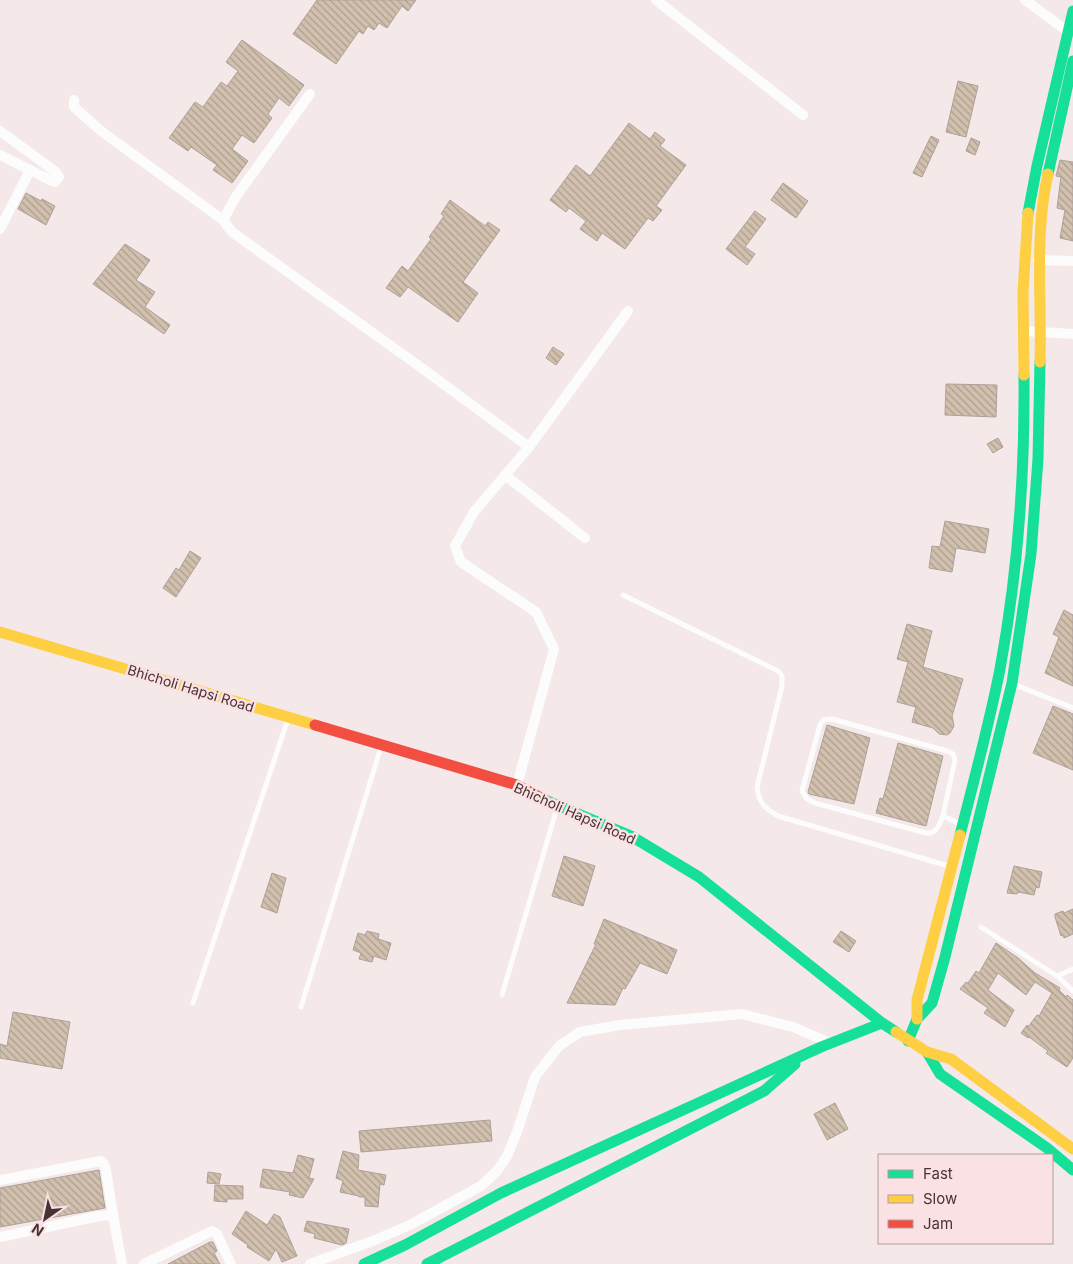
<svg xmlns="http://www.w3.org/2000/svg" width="1073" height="1264" viewBox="0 0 1073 1264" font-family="Inter,sans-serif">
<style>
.building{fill:url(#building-back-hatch);stroke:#aca19a}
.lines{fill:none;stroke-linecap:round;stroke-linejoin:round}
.lane{stroke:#fdfcfc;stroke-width:5}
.street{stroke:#fdfcfc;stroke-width:10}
.fast{stroke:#16e098;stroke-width:11}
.slow{stroke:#ffcf43;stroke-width:11}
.jam{stroke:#f24e42;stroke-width:11}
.labels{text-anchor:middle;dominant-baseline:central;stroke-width:5;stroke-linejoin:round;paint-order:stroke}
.street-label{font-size:14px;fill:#493235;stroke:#fae2e4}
</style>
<defs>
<pattern id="building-back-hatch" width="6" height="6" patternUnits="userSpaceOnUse" patternTransform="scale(1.25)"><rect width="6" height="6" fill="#d2c0ae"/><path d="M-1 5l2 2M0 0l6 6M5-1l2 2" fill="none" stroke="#ac9d8e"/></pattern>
</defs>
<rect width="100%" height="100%" fill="#f4e8e9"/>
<g class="building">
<path d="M 317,0 L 416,0 L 408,11 L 402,6 L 387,28 L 379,23 L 374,30 L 368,26 L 363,34 L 359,31 L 336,64 L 293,34 Z"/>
<path d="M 242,40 L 304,85 L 289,106 L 279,98 L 268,114 L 272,118 L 254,143 L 242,135 L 232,149 L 248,161 L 232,183 L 213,170 L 217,165 L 191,147 L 188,151 L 169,138 L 195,102 L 203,107 L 221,82 L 227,86 L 238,71 L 226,62 Z"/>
<path d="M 958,81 L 978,86 L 966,137 L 946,132 Z"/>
<path d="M 629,123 L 650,139 L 655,132 L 665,140 L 660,146 L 686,165 L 656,206 L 662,210 L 653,221 L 648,218 L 625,249 L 602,233 L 597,241 L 580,229 L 586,221 L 569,208 L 566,212 L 550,200 L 576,165 L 590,176 Z"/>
<path d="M 931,136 L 939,140 L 922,177 L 913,173 Z"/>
<path d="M 971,138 L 980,142 L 975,155 L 966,151 Z"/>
<path d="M 1060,160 L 1073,162 L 1073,241 L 1060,238 L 1065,210 L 1057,208 L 1061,177 L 1056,176 Z"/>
<path d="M 783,183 L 808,201 L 796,218 L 771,200 Z"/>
<path d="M 26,193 L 41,201 L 42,199 L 55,206 L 46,225 L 18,209 Z"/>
<path d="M 450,200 L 485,226 L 488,222 L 500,230 L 463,282 L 478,293 L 458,322 L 408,287 L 400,297 L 386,288 L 402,266 L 408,271 L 431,239 L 429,237 L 444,216 L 441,214 Z"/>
<path d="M 755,211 L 766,219 L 745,247 L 755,254 L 747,265 L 726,249 Z"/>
<path d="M 125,244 L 150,260 L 136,280 L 155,292 L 145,307 L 170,325 L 164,334 L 93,284 Z"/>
<path d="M 553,347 L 564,354 L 556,365 L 546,358 Z"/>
<path d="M 946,384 L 997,385 L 996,417 L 945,415 Z"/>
<path d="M 998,438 L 1003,447 L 993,453 L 987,444 Z"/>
<path d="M 945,521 L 989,529 L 985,553 L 956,548 L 952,572 L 929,568 L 932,546 L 940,547 Z"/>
<path d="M 190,551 L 201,558 L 176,597 L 163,588 L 176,568 L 179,570 Z"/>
<path d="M 1064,610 L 1073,615 L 1073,686 L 1045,673 L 1059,637 L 1053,634 Z"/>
<path d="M 907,624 L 932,631 L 923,667 L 963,679 L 952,716 L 954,726 L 950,733 L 947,735 L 939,734 L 933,728 L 912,722 L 916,707 L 897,702 L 908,662 L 897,659 Z"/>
<path d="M 1053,706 L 1073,714 L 1073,770 L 1033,753 Z"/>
<path d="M 827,725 L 870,738 L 854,804 L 809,794 L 808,792 Z"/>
<path d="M 898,743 L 943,756 L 926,826 L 876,813 L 880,798 L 883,799 Z"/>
<path d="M 564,856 L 595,866 L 583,906 L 552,896 Z"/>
<path d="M 1014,866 L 1042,872 L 1039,888 L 1036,887 L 1034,895 L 1018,892 L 1017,894 L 1007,893 Z"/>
<path d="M 272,873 L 286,878 L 277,913 L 261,907 Z"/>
<path d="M 1073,909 L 1073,934 L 1064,938 L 1063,935 L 1061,936 L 1055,917 L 1055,914 L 1063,911 L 1064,913 Z"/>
<path d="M 604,919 L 677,950 L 667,974 L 640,963 L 625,989 L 623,988 L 615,1005 L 567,1003 L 596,944 L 594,944 Z"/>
<path d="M 367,931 L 379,934 L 378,939 L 391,943 L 386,960 L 374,956 L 372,962 L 359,959 L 361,953 L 353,950 L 358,933 L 365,935 Z"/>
<path d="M 841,931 L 856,941 L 849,952 L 833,942 Z"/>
<path d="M 996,943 L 1018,958 L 1035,973 L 1060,988 L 1059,990 L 1066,997 L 1067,995 L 1073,1000 L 1073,1058 L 1067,1067 L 1046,1053 L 1048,1051 L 1029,1037 L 1028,1038 L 1021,1033 L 1027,1025 L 1028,1027 L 1037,1015 L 1039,1016 L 1052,993 L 1035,982 L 1026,995 L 998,973 L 988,990 L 1014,1010 L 1005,1027 L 984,1013 L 988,1008 L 960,989 L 966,982 L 968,983 L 976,971 L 979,973 Z"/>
<path d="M 13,1012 L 70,1022 L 62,1069 L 0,1058 L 0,1044 L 7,1046 Z"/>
<path d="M 835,1103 L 848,1129 L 827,1140 L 814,1114 Z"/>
<path d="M 490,1120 L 492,1141 L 361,1152 L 359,1131 Z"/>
<path d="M 343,1151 L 359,1155 L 358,1170 L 386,1175 L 384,1185 L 380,1184 L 378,1207 L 365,1206 L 365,1197 L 359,1197 L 359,1196 L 340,1192 L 343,1181 L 336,1178 Z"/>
<path d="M 298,1155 L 314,1159 L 309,1178 L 314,1179 L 303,1198 L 289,1195 L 290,1192 L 260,1187 L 263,1169 L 293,1173 Z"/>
<path d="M 99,1170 L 105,1208 L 0,1227 L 0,1188 Z"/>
<path d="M 208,1172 L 221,1174 L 219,1184 L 207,1183 Z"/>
<path d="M 215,1185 L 243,1186 L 243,1199 L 227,1199 L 227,1202 L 214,1201 Z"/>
<path d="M 246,1211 L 267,1225 L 274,1214 L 280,1217 L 297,1256 L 282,1262 L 276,1249 L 269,1261 L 247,1247 L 248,1245 L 232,1234 Z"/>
<path d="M 307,1221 L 349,1229 L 346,1243 L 342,1245 L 314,1238 L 315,1234 L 304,1231 Z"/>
<path d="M 210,1242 L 213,1242 L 217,1251 L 214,1253 L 220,1264 L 168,1264 Z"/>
</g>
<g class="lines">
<g class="lane">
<path d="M 623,595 L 778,671 L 782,676 L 782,686 L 757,787 C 759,803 764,808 778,816 L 952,867"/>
<path d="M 1013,684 L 1073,708"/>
<path d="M 943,816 L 955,760 L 953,754 L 947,751 L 832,719 L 823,720 L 820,725 L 802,791 L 807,799 L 815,803 L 926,833 C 937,834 939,825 943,816 L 962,825"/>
<path d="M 981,927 L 1057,976 L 1073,991"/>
<path d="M 1057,976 L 1073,969"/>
<path d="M 502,995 L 557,808"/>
<path d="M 193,1003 L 288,719"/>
<path d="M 301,1007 L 381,747"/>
</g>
<g class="street">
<path d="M 656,0 L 803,115"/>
<path d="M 1025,0 L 1067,31"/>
<path d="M 310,94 L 237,195 L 223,220 L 232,232 L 419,366 L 529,447"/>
<path d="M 74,100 L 74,107 L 101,131 L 223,220"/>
<path d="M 0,131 L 56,172 L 59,177 L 55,182 L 52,181 L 0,155"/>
<path d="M 0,229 L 30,170"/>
<path d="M 1038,260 L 1073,261"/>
<path d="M 1023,331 L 1073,334"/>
<path d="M 505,475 L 585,538"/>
<path d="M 517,785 L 554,649 L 536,612 L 461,562 L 455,546 L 474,512 L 529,447 L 628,311"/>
<path d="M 0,1180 L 101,1161 L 104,1164 L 106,1170 L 113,1215"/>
<path d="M 0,1237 L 99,1216 L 113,1215 L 122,1264"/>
<path d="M 144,1264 L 212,1231 L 217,1234 L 231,1264"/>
<path d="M 310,1264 L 375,1240 L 410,1225 L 481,1186 L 497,1171 L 507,1156 L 517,1132 L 535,1077 L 559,1046 L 580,1032 L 620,1025 L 742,1014 L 793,1027 L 830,1043"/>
</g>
<g class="fast">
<path d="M 1048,174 L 1073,61"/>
<path d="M 1028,213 L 1037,166 L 1073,11"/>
<path d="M 545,800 L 631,836 L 699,877 L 882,1023 L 896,1032"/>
<path d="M 960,835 C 974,780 989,725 1000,669 C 1018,572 1025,473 1024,375"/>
<path d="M 908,1041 L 917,1019 L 932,1003 L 945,957 L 1012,683 L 1031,554 L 1038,459 L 1040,362"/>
<path d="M 927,1052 L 940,1074 L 1047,1148 L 1073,1170"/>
<path d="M 364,1264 L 405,1245 L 501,1193 L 821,1047 L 882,1023"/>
<path d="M 427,1264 L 764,1091 L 795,1064"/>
</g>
<g class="slow">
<path d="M 1040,362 C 1042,299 1034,236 1048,174"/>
<path d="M 1024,375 L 1023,292 L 1028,213"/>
<path d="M 0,632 L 315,725"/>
<path d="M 917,1019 L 917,1000 L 960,835"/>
<path d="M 896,1032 L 927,1052 L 951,1059 L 1073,1149"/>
</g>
<path class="jam" d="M 315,725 L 517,785 L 545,800"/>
</g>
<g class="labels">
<g class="street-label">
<text transform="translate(191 688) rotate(17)">Bhicholi Hapsi Road</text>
<text transform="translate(575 813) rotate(24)">Bhicholi Hapsi Road</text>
</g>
</g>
<rect x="878" y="1154" width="175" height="90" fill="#fae2e4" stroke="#b39c9e"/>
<rect x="888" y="1170" width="25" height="8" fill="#16e098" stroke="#b39c9e"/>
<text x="923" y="1179" font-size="15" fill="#493235">Fast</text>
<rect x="888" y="1195" width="25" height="8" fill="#ffcf43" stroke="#b39c9e"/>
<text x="923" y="1204" font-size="15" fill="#493235">Slow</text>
<rect x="888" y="1220" width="25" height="8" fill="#f24e42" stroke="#b39c9e"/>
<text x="923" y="1229" font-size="15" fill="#493235">Jam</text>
<g transform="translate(45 1219) rotate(213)" stroke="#fae2e4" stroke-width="4" paint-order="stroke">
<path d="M0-4L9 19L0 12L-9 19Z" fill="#493235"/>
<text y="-8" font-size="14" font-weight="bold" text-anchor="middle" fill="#493235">N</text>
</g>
</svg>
